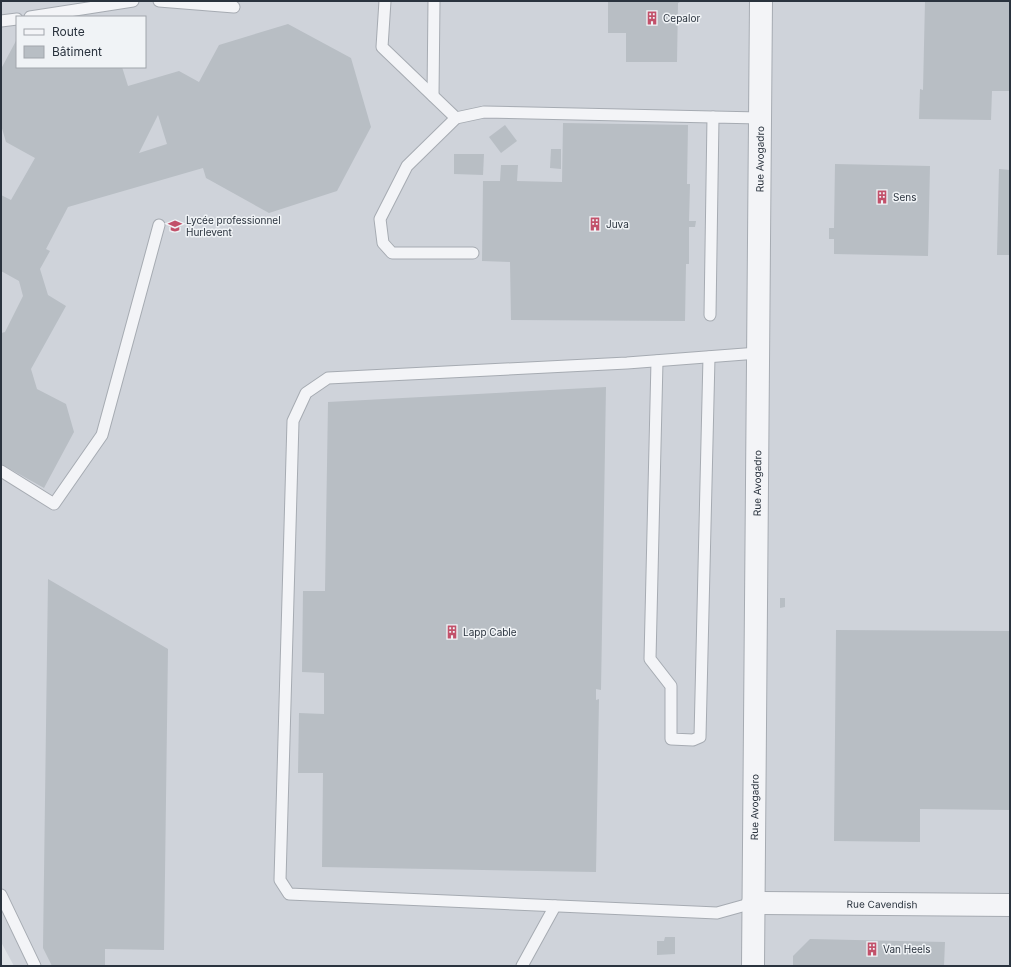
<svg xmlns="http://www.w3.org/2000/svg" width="1011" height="967" viewBox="0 0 1011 967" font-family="Inter,sans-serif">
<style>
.built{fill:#cfd3da;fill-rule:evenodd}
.building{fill:#b8bec4;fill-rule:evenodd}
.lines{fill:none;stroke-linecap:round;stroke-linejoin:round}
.lane-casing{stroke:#a6abb2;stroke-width:13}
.street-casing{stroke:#a6abb2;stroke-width:24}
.lane{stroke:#f3f4f7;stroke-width:11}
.street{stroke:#f3f4f7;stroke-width:22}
.labels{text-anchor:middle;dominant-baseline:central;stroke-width:3;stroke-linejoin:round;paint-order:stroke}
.poi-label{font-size:10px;fill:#2a333e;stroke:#f0f3f6;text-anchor:start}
.street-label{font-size:10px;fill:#2a333e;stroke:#f0f3f6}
</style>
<rect width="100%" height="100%" fill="#e0e4e8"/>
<path class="built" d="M 1,1 L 1010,1 L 1010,966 L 14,966 L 1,942 ZM 17,17 L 145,17 L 145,67 L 17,67 Z"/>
<g class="building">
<path d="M 608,1 L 682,1 L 678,3 L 677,62 L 626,62 L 626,33 L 608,33 Z"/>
<path d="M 925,1 L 1010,1 L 1010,91 L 992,91 L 991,120 L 919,119 L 920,89 L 923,90 Z"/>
<path d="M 288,24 L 351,58 L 371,127 L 337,191 L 269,213 L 206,178 L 203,168 L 68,207 L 46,249 L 50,251 L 40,269 L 48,295 L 66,306 L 31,369 L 37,389 L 66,404 L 74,432 L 44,488 L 1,464 L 1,333 L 5,332 L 23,296 L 19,281 L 1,271 L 1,195 L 11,200 L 35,158 L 6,142 L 1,125 L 1,69 L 17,39 L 17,67 L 122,67 L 128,86 L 179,71 L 199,82 L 219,45 ZM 158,115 L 167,144 L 139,153 Z"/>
<path d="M 563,123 L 688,125 L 687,184 L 690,184 L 689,221 L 696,221 L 695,227 L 689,227 L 689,264 L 686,264 L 685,321 L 511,320 L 510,262 L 482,261 L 483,181 L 500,181 L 501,165 L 518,165 L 517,181 L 562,182 Z"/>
<path d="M 505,125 L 517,141 L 501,153 L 489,137 Z"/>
<path d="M 551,149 L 561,149 L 561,169 L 550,168 Z"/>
<path d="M 454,154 L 484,154 L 483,175 L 454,174 Z"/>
<path d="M 835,164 L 930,166 L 928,256 L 834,254 L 834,239 L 829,239 L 829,228 L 834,228 Z"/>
<path d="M 999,169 L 1010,170 L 1010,255 L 997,255 Z"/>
<path d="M 606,387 L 601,690 L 596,689 L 596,700 L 599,699 L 596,872 L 322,867 L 323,773 L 298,773 L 299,713 L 324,714 L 324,673 L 302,672 L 303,591 L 325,591 L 328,402 Z"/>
<path d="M 48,579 L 168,649 L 164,950 L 105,949 L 105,966 L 52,966 L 43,948 Z"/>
<path d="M 780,598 L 785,598 L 785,607 L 780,608 Z"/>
<path d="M 836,630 L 1010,631 L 1010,810 L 920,809 L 920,842 L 834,841 Z"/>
<path d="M 665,937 L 675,937 L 675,954 L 657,955 L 657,941 L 664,941 Z"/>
<path d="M 810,939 L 945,942 L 944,966 L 793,966 L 793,956 Z"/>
</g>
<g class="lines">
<g class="lane-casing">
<g id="lane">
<path d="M 159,1 L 234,7"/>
<path d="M 385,1 L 382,47 L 456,118"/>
<path d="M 30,17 L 133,1"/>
<path d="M 1,21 L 17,19"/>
<path d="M 433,96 L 434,1"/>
<path d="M 473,253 L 392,253 L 383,243 L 380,219 L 407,166 L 456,118 L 484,112 L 713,117"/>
<path d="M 710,315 L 713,117 L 760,118"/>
<path d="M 657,361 L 650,659 L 671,686 L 671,739 L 693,740 L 700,737 L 709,357"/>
<path d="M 1,471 L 54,504 L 102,435 L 159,225"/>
<path d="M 1,895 L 35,966"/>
<path d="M 753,903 L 717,913 L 289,894 L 280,880 L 293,421 L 306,393 L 328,378 L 627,363 L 758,353"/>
<path d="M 522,966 L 555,906"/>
</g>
</g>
<g class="street-casing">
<g id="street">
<path id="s1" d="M 753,903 L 1010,905"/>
<path id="s2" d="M 753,966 L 761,1"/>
</g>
</g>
<use href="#lane" class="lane"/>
<use href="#street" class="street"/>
</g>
<defs>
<g id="building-bare" transform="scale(1.08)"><path d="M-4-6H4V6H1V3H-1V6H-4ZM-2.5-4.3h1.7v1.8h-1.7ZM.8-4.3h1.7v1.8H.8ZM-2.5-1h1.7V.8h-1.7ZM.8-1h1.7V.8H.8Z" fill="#c2516a" stroke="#f0f3f6" stroke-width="2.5" paint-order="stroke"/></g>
<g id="school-bare" transform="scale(1.08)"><path d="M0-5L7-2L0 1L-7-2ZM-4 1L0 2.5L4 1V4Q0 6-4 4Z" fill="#c2516a" stroke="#f0f3f6" stroke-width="2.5" paint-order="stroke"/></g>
</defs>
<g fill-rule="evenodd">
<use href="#building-bare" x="652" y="18"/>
<use href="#building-bare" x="882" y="197"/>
<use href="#building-bare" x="595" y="224"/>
<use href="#school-bare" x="175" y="226"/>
<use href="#building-bare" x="452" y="632"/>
<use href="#building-bare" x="872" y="949"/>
</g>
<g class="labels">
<g class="poi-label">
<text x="663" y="18">Cepalor</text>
<text x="893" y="197">Sens</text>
<text x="186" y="220">Lycée professionnel<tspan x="186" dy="12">Hurlevent</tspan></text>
<text x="606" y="224">Juva</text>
<text x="463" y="632">Lapp Cable</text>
<text x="883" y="949">Van Heels</text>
</g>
<g class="street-label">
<text stroke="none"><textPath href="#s2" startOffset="807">Rue Avogadro</textPath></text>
<text stroke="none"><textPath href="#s2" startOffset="483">Rue Avogadro</textPath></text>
<text stroke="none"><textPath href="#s2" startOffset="159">Rue Avogadro</textPath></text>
<text stroke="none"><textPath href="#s1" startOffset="129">Rue Cavendish</textPath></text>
</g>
</g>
<rect width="1011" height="967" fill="none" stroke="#2a333e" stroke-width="4"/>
<rect x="16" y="16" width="130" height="52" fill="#f0f3f6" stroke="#a1a6ac"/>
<rect x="24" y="29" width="20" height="6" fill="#f3f4f7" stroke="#a1a6ac"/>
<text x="52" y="36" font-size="12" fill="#2a333e">Route</text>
<rect x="24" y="46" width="20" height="12" fill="#b8bec4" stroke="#a1a6ac"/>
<text x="52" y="56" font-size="12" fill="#2a333e">Bâtiment</text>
</svg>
